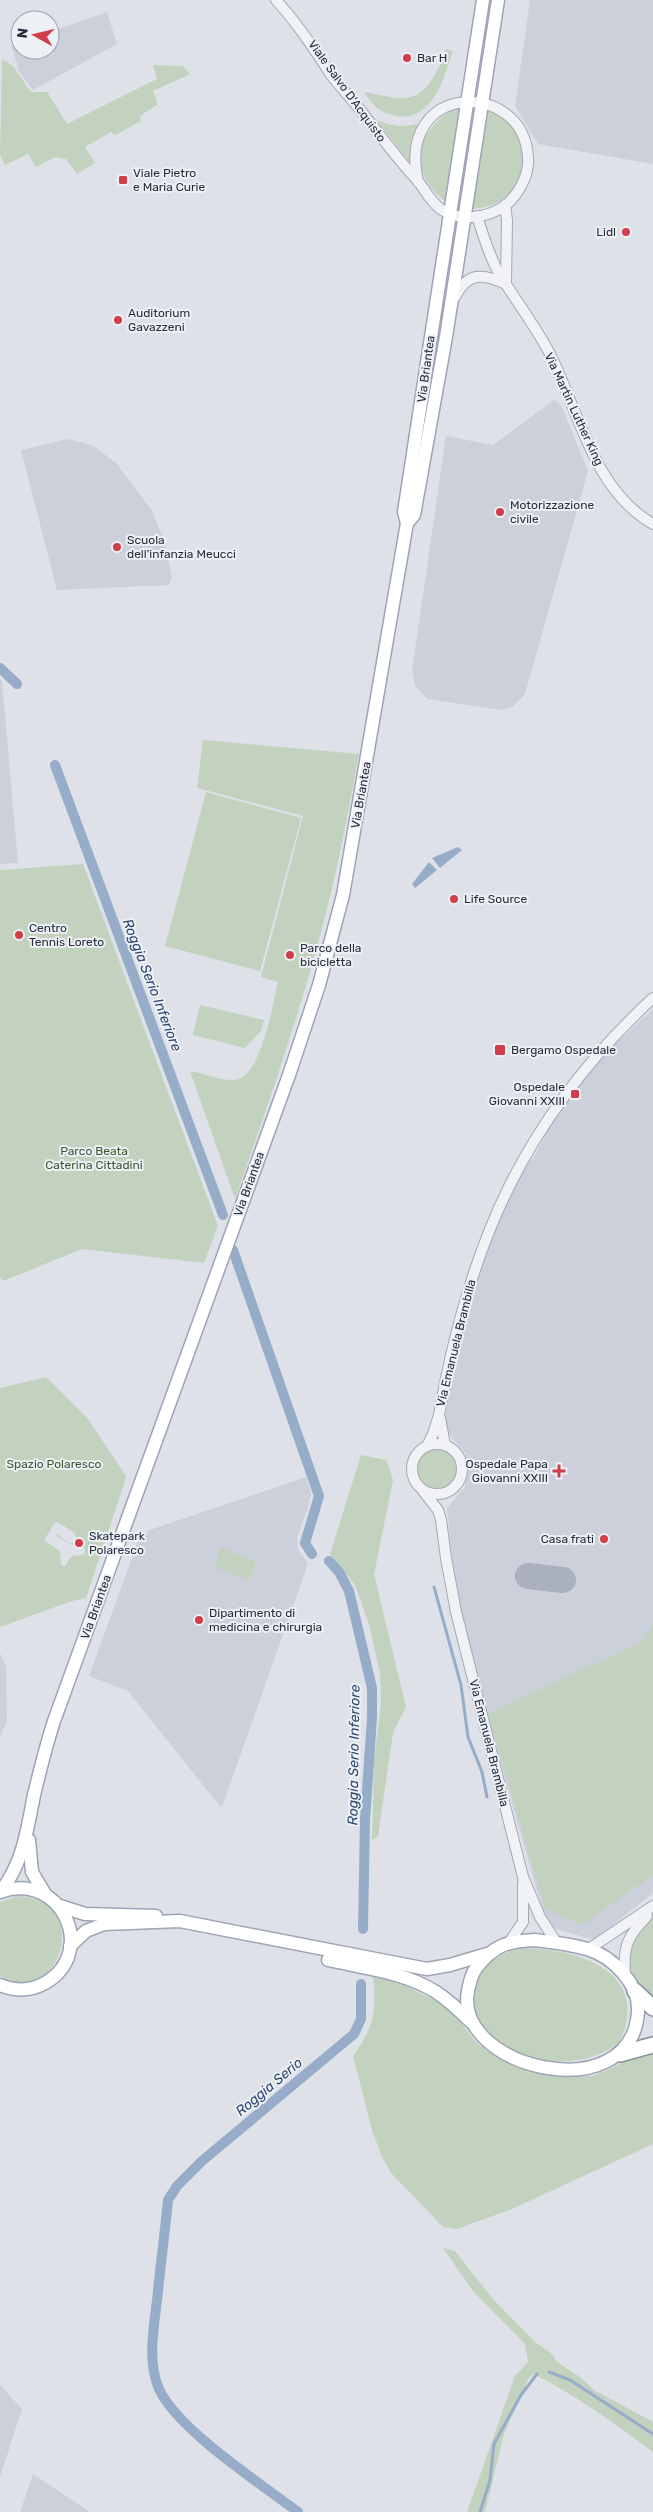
<svg xmlns="http://www.w3.org/2000/svg" width="653" height="2512" viewBox="0 0 653 2512" font-family="Rubik,sans-serif">
<style>
.built{fill:#ccd0da}
.green{fill:#c2d2be;fill-rule:evenodd}
.water{fill:#97acc9}
.lines{fill:none;stroke-linecap:round;stroke-linejoin:round}
.stream{stroke:#97acc9;stroke-width:3}
.canal{stroke:#97acc9;stroke-width:10}
.taxiway{stroke:#aab0bd;stroke-width:26}
.minor-casing{stroke:#a3a8b2;stroke-width:12}
.major-casing{stroke:#9da4b4;stroke-width:15}
.highway-casing{stroke:#858d9f;stroke-width:18}
.minor{stroke:#f0f2f6;stroke-width:10}
.major{stroke:#fff;stroke-width:12}
.highway{stroke:#fff;stroke-width:15}
.poi-dot{fill:#d13e4a;stroke:#edf0f5;stroke-width:2}
.labels{text-anchor:middle;dominant-baseline:central;stroke-width:4;stroke-linejoin:round;paint-order:stroke}
.poi-label{font-size:12px;fill:#272e3f;stroke:#edf0f5;text-anchor:start}
.street-label{font-size:12px;fill:#272e3f;stroke:#edf0f5}
.park-label{font-size:12px;fill:#385b34;stroke:#edf0f5}
.water-label{font-size:14px;font-style:italic;fill:#304974;stroke:#edf0f5}
</style>
<rect width="100%" height="100%" fill="#dee1e8"/>
<g class="built">
<path d="M 530,0 L 653,0 L 653,164 L 538,144 L 515,106 Z"/>
<path d="M 107,12 L 117,44 L 33,90 L 19,72 L 11,45 L 20,42 L 20,50 L 50,50 L 50,32 Z"/>
<path d="M 554,400 L 561,405 L 588,471 L 525,694 L 512,707 L 501,710 L 427,699 L 415,685 L 412,670 L 446,436 L 493,445 Z"/>
<path d="M 68,439 L 92,445 L 116,463 L 151,509 L 165,542 L 172,577 L 169,585 L 57,590 L 21,450 Z"/>
<path d="M 0,679 L 2,681 L 18,863 L 0,864 Z"/>
<path d="M 653,1009 L 653,1893 L 594,1940 L 553,1928 L 543,1911 L 484,1706 L 454,1580 L 447,1508 L 465,1487 L 466,1454 L 445,1430 L 448,1382 L 473,1284 L 515,1179 L 533,1158 L 559,1110 L 588,1070 Z"/>
<path d="M 306,1477 L 311,1492 L 309,1505 L 297,1537 L 298,1549 L 308,1564 L 222,1807 L 218,1804 L 128,1691 L 89,1676 L 141,1533 Z"/>
<path d="M 0,1653 L 6,1666 L 7,1721 L 0,1736 Z"/>
<path d="M 0,2385 L 22,2409 L 0,2477 Z"/>
<path d="M 33,2474 L 90,2512 L 20,2512 Z"/>
</g>
<g class="green">
<path d="M 446,49 L 453,51 C 444,78 433,121 397,116 C 380,113 373,106 364,92 C 395,97 417,109 435,74 C 440,65 444,59 446,49 Z"/>
<path d="M 2,59 L 13,66 L 31,92 L 47,92 L 67,124 L 157,79 L 153,65 L 183,66 L 190,74 L 153,91 L 158,104 L 140,116 L 141,121 L 115,135 L 111,132 L 85,147 L 95,163 L 77,174 L 66,159 L 55,157 L 36,167 L 28,154 L 5,165 L 0,155 Z"/>
<path d="M 462,105 L 446,202 C 403,169 417,126 462,105 Z"/>
<path d="M 476,106 L 460,209 L 458,207 L 473,108 Z"/>
<path d="M 487,107 C 526,124 539,180 498,202 C 490,207 480,208 471,209 Z"/>
<path d="M 375,119 C 391,127 404,128 421,123 C 411,135 411,148 411,164 Z"/>
<path d="M 203,740 L 359,754 C 348,814 337,873 321,932 C 297,1022 266,1111 235,1199 L 190,1071 C 203,1073 221,1081 235,1080 C 261,1078 273,1003 278,982 L 261,977 L 303,816 L 197,788 Z"/>
<path d="M 206,792 L 301,818 L 260,971 L 165,946 Z"/>
<path d="M 83,864 L 218,1226 L 204,1263 L 82,1249 L 3,1281 L 0,1277 L 0,870 Z"/>
<path d="M 200,1005 L 264,1020 L 261,1031 L 245,1048 L 193,1035 Z"/>
<path d="M 46,1377 L 88,1419 L 126,1476 L 125,1481 L 86,1598 L 72,1601 L 0,1627 L 0,1388 ZM 57,1522 L 75,1533 L 76,1538 L 74,1542 L 71,1544 L 60,1537 L 58,1533 L 56,1536 L 72,1545 L 83,1545 L 85,1550 L 84,1555 L 72,1556 L 64,1567 L 61,1565 L 60,1551 L 44,1540 L 54,1524 Z"/>
<circle cx="437" cy="1469" r="20"/>
<path d="M 361,1455 L 386,1460 L 393,1480 L 374,1574 L 406,1707 L 393,1733 L 378,1836 L 372,1840 L 374,1761 L 381,1703 L 380,1673 L 369,1624 L 355,1585 L 330,1554 Z"/>
<path d="M 221,1548 L 256,1561 L 249,1580 L 214,1567 Z"/>
<path d="M 653,1624 L 653,1875 L 582,1925 L 545,1908 L 488,1714 L 643,1641 Z"/>
<path d="M 17,1896 C 96,1900 59,2010 0,1976 L 0,1902 Z"/>
<path d="M 653,1916 L 653,1999 C 622,1971 618,1943 653,1916 Z"/>
<path d="M 522,1948 C 578,1949 653,1971 619,2043 C 581,2072 515,2066 483,2028 C 477,2020 475,2012 475,2003 C 471,1971 494,1954 522,1948 Z"/>
<path d="M 373,1977 L 398,1982 L 438,2002 L 459,2020 L 475,2041 L 495,2056 L 535,2073 L 560,2077 L 592,2076 L 610,2069 L 634,2056 L 653,2049 L 653,2144 L 512,2209 L 457,2229 L 443,2227 L 391,2173 L 382,2157 L 372,2130 L 353,2056 C 374,2027 377,2011 373,1977 Z"/>
<path d="M 443,2248 L 455,2251 L 492,2298 L 535,2342 L 551,2353 L 557,2362 L 580,2377 L 594,2390 L 653,2422 L 653,2452 C 615,2424 577,2396 534,2374 L 529,2378 L 504,2434 L 485,2512 L 467,2512 L 515,2376 L 528,2362 L 525,2344 L 473,2291 Z"/>
</g>
<g class="water">
<path d="M 458,847 L 462,850 L 440,868 L 432,858 Z"/>
<path d="M 429,862 L 437,870 L 415,888 L 412,884 Z"/>
</g>
<g class="lines">
<g class="stream">
<path d="M 434,1587 L 461,1685 L 468,1737 L 482,1772 L 487,1797"/>
<path d="M 549,2372 L 570,2380 L 653,2434"/>
<path d="M 480,2512 L 490,2480 L 494,2444 L 521,2395 L 537,2374"/>
</g>
<g class="canal">
<path d="M 0,668 L 17,684"/>
<path d="M 55,765 L 223,1215"/>
<path d="M 233,1250 L 319,1496 L 305,1543 L 312,1554"/>
<path d="M 329,1561 L 339,1572 L 349,1591 L 372,1688 L 372,1717 L 365,1820 L 363,1929"/>
<path d="M 298,2512 C 260,2483 178,2430 159,2389 C 146,2359 155,2323 158,2291 C 161,2261 165,2231 168,2200 L 177,2186 L 202,2161 L 354,2034 L 361,2019 L 361,1984"/>
</g>
<path class="taxiway" d="M 528,1576 L 563,1580"/>
<g class="minor-casing">
<g id="minor">
<path d="M 276,0 C 298,24 314,49 332,76 C 341,88 352,99 361,111 C 380,135 397,159 418,181 C 425,190 432,204 442,210 C 461,222 488,218 506,205 C 519,194 529,175 528,159 C 526,79 395,80 418,182"/>
<path d="M 505,205 L 507,220 L 506,283"/>
<path d="M 477,216 C 483,235 489,256 499,273 C 515,300 535,325 550,354 C 579,411 593,490 653,524"/>
<path d="M 455,297 C 467,272 483,273 506,284"/>
<path d="M 440,1418 L 445,1445"/>
<circle cx="437" cy="1469" r="25"/>
<path d="M 427,1446 L 433,1434 L 439,1415 C 469,1244 524,1117 653,998"/>
<path d="M 423,1491 L 438,1510 L 441,1520 L 446,1558 L 456,1612 L 523,1877 L 540,1917 L 556,1942"/>
<path d="M 510,1941 L 523,1922 L 523,1883"/>
<path d="M 589,1949 L 653,1906"/>
<path d="M 625,1974 C 623,1945 628,1936 647,1916"/>
</g>
</g>
<g class="major-casing">
<g id="major">
<path d="M 407,523 L 414,515 L 446,337 L 498,0"/>
<path d="M 29,1840 L 32,1872 L 45,1894"/>
<path d="M 0,1892 C 23,1864 27,1830 34,1795 C 40,1770 46,1746 54,1721 L 289,1075 L 319,985 L 343,895 L 407,523 L 404,512 L 483,0"/>
<path d="M 0,1892 C 61,1870 99,1952 45,1983 C 31,1991 15,1991 0,1985"/>
<path d="M 60,1906 L 85,1914 L 156,1916"/>
<path d="M 535,1940 C 552,1942 570,1944 587,1949 C 612,1956 640,1984 638,2012 C 631,2111 453,2068 468,1991 C 470,1982 471,1974 477,1967 C 494,1945 508,1941 535,1940 Z"/>
<path d="M 70,1946 L 86,1931 L 104,1924 L 180,1921 L 427,1969 L 450,1965 L 487,1954"/>
<path d="M 328,1960 C 364,1968 404,1972 436,1992 C 448,2000 460,2011 471,2022"/>
</g>
</g>
<g class="highway-casing">
<g id="highway">
<path d="M 635,1991 L 653,2008"/>
<path d="M 620,2054 L 653,2045"/>
</g>
</g>
<use href="#minor" class="minor"/>
<use href="#major" class="major"/>
<use href="#highway" class="highway"/>
</g>
<g class="poi-dot">
<circle cx="407" cy="58" r="5"/>
<rect x="118" y="175" width="10" height="10" rx="2.5"/>
<circle cx="626" cy="232" r="5"/>
<circle cx="118" cy="320" r="5"/>
<circle cx="500" cy="512" r="5"/>
<circle cx="117" cy="547" r="5"/>
<circle cx="454" cy="899" r="5"/>
<circle cx="19" cy="935" r="5"/>
<circle cx="290" cy="955" r="5"/>
<rect x="494" y="1044" width="12" height="12" rx="2.5"/>
<rect x="570" y="1089" width="10" height="10" rx="2.5"/>
<path d="M556.5 1463.5h5v5h5v5h-5v5h-5v-5h-5v-5h5z"/>
<circle cx="604" cy="1539" r="5"/>
<circle cx="79" cy="1543" r="5"/>
<circle cx="199" cy="1620" r="5"/>
</g>
<g class="labels">
<g class="poi-label">
<text x="417" y="58">Bar H</text>
<text x="133" y="173">Viale Pietro<tspan x="133" dy="14">e Maria Curie</tspan></text>
<text x="616" y="232" text-anchor="end">Lidl</text>
<text x="128" y="313">Auditorium<tspan x="128" dy="14">Gavazzeni</tspan></text>
<text x="510" y="505">Motorizzazione<tspan x="510" dy="14">civile</tspan></text>
<text x="127" y="540">Scuola<tspan x="127" dy="14">dell'infanzia Meucci</tspan></text>
<text x="464" y="899">Life Source</text>
<text x="29" y="928">Centro<tspan x="29" dy="14">Tennis Loreto</tspan></text>
<text x="300" y="948">Parco della<tspan x="300" dy="14">bicicletta</tspan></text>
<text x="511" y="1050">Bergamo Ospedale</text>
<text x="565" y="1087" text-anchor="end">Ospedale<tspan x="565" dy="14">Giovanni XXIII</tspan></text>
<text x="548" y="1464" text-anchor="end">Ospedale Papa<tspan x="548" dy="14">Giovanni XXIII</tspan></text>
<text x="89" y="1536">Skatepark<tspan x="89" dy="14">Polaresco</tspan></text>
<text x="594" y="1539" text-anchor="end">Casa frati</text>
<text x="209" y="1613">Dipartimento di<tspan x="209" dy="14">medicina e chirurgia</tspan></text>
</g>
<g class="street-label">
<text transform="translate(347 91) rotate(54)">Viale Salvo D'Acquisto</text>
<text transform="translate(426 369) rotate(-82)">Via Briantea</text>
<text transform="translate(574 409) rotate(65)">Via Martin Luther King</text>
<text transform="translate(361 795) rotate(-80)">Via Briantea</text>
<text transform="translate(249 1184) rotate(-70)">Via Briantea</text>
<text transform="translate(456 1343) rotate(-76)">Via Emanuela Brambilla</text>
<text transform="translate(96 1607) rotate(-70)">Via Briantea</text>
<text transform="translate(489 1743) rotate(76)">Via Emanuela Brambilla</text>
</g>
<g class="park-label">
<text x="94" y="1151">Parco Beata<tspan x="94" dy="14">Caterina Cittadini</tspan></text>
<text x="54" y="1464">Spazio Polaresco</text>
</g>
<g class="water-label">
<text transform="translate(152 985) rotate(69)">Roggia Serio Inferiore</text>
<text transform="translate(354 1755) rotate(-89)">Roggia Serio Inferiore</text>
<text transform="translate(269 2087) rotate(-40)">Roggia Serio</text>
</g>
</g>
<g transform="translate(35 35) rotate(278)"><circle r="24" fill="#edf0f5" stroke="#9ea2ac"/>
<path d="M0-4L9 19L0 12L-9 19Z" fill="#d13e4a"/>
<text y="-8" font-size="14" font-weight="bold" text-anchor="middle" fill="#272e3f">N</text>
</g>
</svg>
